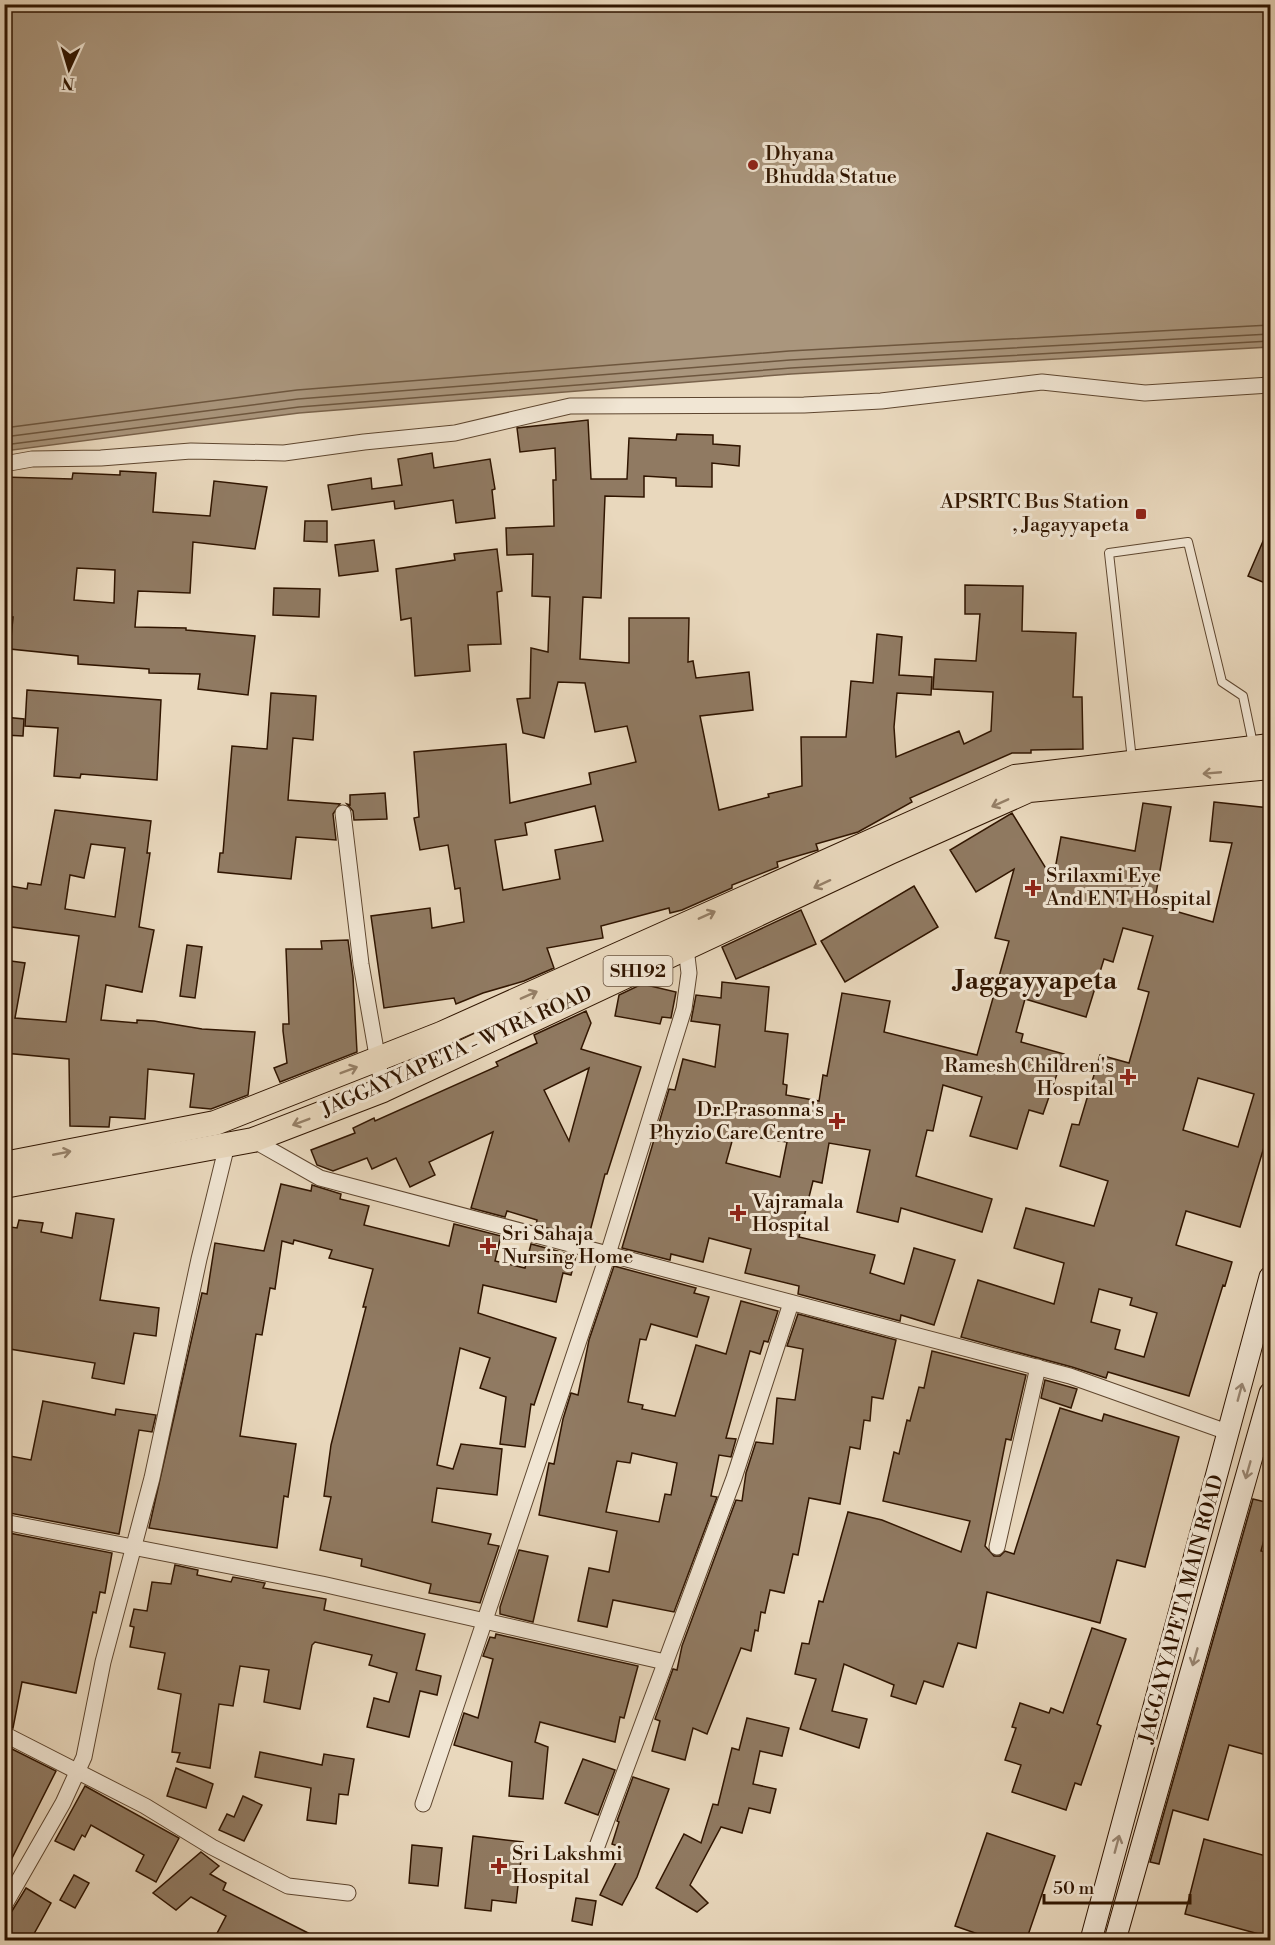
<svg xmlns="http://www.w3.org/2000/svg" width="1275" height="1945" viewBox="0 0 1275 1945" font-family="'Libre Bodoni',serif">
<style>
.water{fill:#aa967d;stroke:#79624b;stroke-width:1.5}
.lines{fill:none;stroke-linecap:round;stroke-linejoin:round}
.shore{stroke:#6d563e;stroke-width:1.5}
.building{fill:#907a62;stroke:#301500;stroke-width:1.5;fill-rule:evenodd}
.lane-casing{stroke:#5e462f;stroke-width:10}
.street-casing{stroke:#5e462f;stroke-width:17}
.secondary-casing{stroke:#301500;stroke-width:23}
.primary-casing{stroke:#301500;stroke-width:26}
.lane{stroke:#f1e6d4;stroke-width:8}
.street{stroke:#f1e6d4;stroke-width:15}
.secondary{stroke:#f1e6d4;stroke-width:21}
.primary{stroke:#e9d8bd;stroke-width:24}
.oneway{stroke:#968068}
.oneway2{stroke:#9a8875}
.poi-dot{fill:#8f2418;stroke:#f1e6d4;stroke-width:2}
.labels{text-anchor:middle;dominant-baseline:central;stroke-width:6;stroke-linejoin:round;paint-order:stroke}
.shield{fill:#f1e6d4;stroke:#6a5440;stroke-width:1.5}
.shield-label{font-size:18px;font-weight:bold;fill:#301500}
.poi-label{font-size:20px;fill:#301500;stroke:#f1e6d4;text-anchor:start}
.street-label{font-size:20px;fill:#301500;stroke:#f1e6d4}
.district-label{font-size:26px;font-weight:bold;fill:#301500;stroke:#f1e6d4}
</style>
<rect width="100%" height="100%" fill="#e9d8bd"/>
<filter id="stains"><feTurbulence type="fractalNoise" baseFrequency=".00333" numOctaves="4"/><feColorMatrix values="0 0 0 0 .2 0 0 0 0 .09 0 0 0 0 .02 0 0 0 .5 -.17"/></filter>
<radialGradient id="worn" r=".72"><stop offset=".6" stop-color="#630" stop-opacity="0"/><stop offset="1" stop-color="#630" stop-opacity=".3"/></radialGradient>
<path class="water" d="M 4,5 L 1270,5 L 1270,347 L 791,374 L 299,413 L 5,451 Z"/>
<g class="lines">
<g class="shore">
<path d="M 4,428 L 297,390 L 789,351 L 1270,325"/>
<path d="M 4,437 L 298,399 L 790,360 L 1270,334"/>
<path d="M 4,445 L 299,407 L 791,368 L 1270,341"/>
</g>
</g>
<g class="building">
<path d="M 588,420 L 591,479 L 627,479 L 629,438 L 676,440 L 677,434 L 713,435 L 713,444 L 740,446 L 739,466 L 712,463 L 712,487 L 676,486 L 676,478 L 644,476 L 644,497 L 605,496 L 601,598 L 583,597 L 580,659 L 629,663 L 629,618 L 689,618 L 688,662 L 693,661 L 696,678 L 749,672 L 753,710 L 700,716 L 719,810 L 769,797 L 768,794 L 802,786 L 801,737 L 846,737 L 851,681 L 873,683 L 877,634 L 902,637 L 899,675 L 932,677 L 931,695 L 897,693 L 894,727 L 896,757 L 959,731 L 964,744 L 991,731 L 993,692 L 933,689 L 935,659 L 976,661 L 980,614 L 965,614 L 965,585 L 1023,586 L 1022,631 L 1076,633 L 1073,697 L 1082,697 L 1083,749 L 1031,750 L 1031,753 L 1012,753 L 910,798 L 912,802 L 858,832 L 816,844 L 818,850 L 777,862 L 778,867 L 732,885 L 732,888 L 682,910 L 670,913 L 669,908 L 601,926 L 603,938 L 547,948 L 554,968 L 524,981 L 483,993 L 456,1004 L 454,998 L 384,1008 L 371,916 L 430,908 L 432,928 L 464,922 L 460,888 L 455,889 L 448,845 L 420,850 L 414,818 L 419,817 L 414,752 L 506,744 L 510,803 L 591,784 L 589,773 L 636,762 L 627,726 L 595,732 L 585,683 L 558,682 L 544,738 L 523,733 L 517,699 L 530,698 L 531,648 L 548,652 L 550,597 L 532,596 L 533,554 L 507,555 L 506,528 L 554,526 L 553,480 L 556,480 L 555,448 L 520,452 L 517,428 ZM 595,806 L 603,841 L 555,850 L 560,879 L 503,890 L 495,840 L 527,835 L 525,823 Z"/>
<path d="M 432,453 L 434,468 L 490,459 L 495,489 L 492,490 L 495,518 L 456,523 L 453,500 L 395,509 L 394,501 L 332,510 L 328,485 L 371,478 L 372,489 L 402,485 L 398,459 Z"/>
<path d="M 120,471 L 156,473 L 153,512 L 210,516 L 214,481 L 267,487 L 255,549 L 193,542 L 190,593 L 138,591 L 135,627 L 186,628 L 186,630 L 255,636 L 248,695 L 198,689 L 200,674 L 149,673 L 149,669 L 78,664 L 78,656 L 10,649 L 13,617 L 4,617 L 4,477 L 72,479 L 73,473 L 120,475 ZM 77,568 L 115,570 L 114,603 L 74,600 Z"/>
<path d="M 305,521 L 327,521 L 327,542 L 304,541 Z"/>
<path d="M 1270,525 L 1270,585 L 1248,576 Z"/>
<path d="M 374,540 L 378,571 L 339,576 L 335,545 Z"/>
<path d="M 497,549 L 502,591 L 497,592 L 501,644 L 468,645 L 470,671 L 415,676 L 411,618 L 401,620 L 396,569 L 455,560 L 454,554 Z"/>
<path d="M 274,588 L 320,589 L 319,617 L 273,615 Z"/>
<path d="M 27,690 L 161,700 L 157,780 L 81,774 L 80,778 L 54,776 L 58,728 L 25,726 Z"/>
<path d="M 271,693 L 316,696 L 313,740 L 293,738 L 288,800 L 340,804 L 333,814 L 336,840 L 296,837 L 291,879 L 218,872 L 220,853 L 223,853 L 232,746 L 267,749 Z"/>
<path d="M 4,717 L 24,719 L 23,736 L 4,735 Z"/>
<path d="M 385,793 L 387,819 L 354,820 L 353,811 L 347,804 L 350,805 L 350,795 Z"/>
<path d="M 1214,802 L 1270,808 L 1270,1138 L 1267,1137 L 1240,1227 L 1186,1211 L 1176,1245 L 1232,1262 L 1225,1286 L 1223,1285 L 1189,1396 L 1108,1372 L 1106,1378 L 1072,1367 L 961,1337 L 978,1280 L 1054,1304 L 1064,1263 L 1014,1248 L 1026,1208 L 1094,1226 L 1108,1181 L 1060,1166 L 1072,1124 L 1079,1125 L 1100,1055 L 1129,1063 L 1141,1021 L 1149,992 L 1138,989 L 1153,936 L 1123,928 L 1113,962 L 1104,959 L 1086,1017 L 1025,999 L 1016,1032 L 1023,1034 L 1021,1042 L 1064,1054 L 1043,1114 L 1029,1110 L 1017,1149 L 970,1136 L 982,1097 L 943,1085 L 933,1131 L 927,1130 L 916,1176 L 992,1199 L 982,1232 L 901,1208 L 898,1222 L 857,1212 L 870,1150 L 829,1143 L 822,1183 L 813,1181 L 799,1237 L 875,1255 L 870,1273 L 904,1284 L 914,1248 L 955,1260 L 934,1325 L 901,1315 L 900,1321 L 798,1294 L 799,1286 L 745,1273 L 751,1249 L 709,1238 L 703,1262 L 671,1254 L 670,1260 L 622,1248 L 669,1089 L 675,1090 L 683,1059 L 715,1067 L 720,1025 L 691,1021 L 696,995 L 721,998 L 722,982 L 769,987 L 765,1031 L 788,1034 L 783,1084 L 787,1085 L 786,1095 L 819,1101 L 823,1075 L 827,1076 L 842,993 L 890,1001 L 884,1032 L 977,1055 L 1009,941 L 995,938 L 1014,869 L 976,892 L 950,850 L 1012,813 L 1053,880 L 1061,837 L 1135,851 L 1143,803 L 1171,807 L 1154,905 L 1213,922 L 1232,843 L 1210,841 ZM 1198,1078 L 1254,1094 L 1238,1147 L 1183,1130 ZM 734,1134 L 787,1142 L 780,1177 L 726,1163 ZM 1099,1289 L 1132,1298 L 1130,1305 L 1157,1313 L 1144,1357 L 1115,1349 L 1120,1330 L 1091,1322 Z"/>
<path d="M 55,810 L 151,821 L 147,853 L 150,853 L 139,927 L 154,930 L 142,992 L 106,985 L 101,1020 L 137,1023 L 137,1020 L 154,1021 L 202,1029 L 255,1032 L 248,1095 L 211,1109 L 190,1107 L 194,1074 L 148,1069 L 145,1119 L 110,1117 L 109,1127 L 70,1126 L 69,1059 L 4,1053 L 4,960 L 25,963 L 15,1018 L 66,1022 L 79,936 L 4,926 L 4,885 L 27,889 L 28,883 L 41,885 ZM 91,844 L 125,848 L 115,917 L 65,909 L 70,875 L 84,878 Z"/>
<path d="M 914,886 L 938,927 L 845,982 L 821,941 Z"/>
<path d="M 801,910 L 816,944 L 736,979 L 722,947 Z"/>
<path d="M 348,940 L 353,977 L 357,1052 L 280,1082 L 274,1068 L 287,1063 L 283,1031 L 283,1024 L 289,1024 L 286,949 L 322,949 L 321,941 Z"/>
<path d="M 187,945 L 202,947 L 195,998 L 180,996 Z"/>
<path d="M 642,984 L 676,992 L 671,1018 L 662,1017 L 660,1024 L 615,1016 L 619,995 Z"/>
<path d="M 586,1011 L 591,1023 L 581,1049 L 641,1067 L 607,1174 L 605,1174 L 588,1239 L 536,1225 L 537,1220 L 507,1211 L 505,1217 L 471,1208 L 493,1132 L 429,1162 L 435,1175 L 410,1187 L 396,1158 L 372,1169 L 367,1158 L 333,1171 L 317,1165 L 311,1150 L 355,1133 L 353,1128 L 374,1118 L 375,1121 L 498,1066 L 496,1062 L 537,1043 L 534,1035 ZM 589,1068 L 569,1141 L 544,1090 Z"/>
<path d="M 281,1184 L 311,1191 L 312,1185 L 341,1194 L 340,1199 L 369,1206 L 364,1225 L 449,1246 L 454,1224 L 501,1236 L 495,1261 L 525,1268 L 531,1244 L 576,1256 L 571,1275 L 563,1273 L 556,1302 L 483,1285 L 478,1313 L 556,1338 L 534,1405 L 531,1404 L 525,1447 L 500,1444 L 506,1397 L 480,1388 L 490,1358 L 460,1348 L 437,1465 L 453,1469 L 461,1444 L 502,1449 L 497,1495 L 437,1488 L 432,1522 L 491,1534 L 488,1544 L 499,1546 L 480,1603 L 429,1593 L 431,1584 L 361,1566 L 362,1559 L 320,1550 L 331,1497 L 324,1496 L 331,1445 L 366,1307 L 363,1307 L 373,1269 L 329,1258 L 332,1250 L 294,1240 L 293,1244 L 282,1241 L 275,1289 L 270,1288 L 262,1335 L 256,1334 L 240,1436 L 296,1444 L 288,1497 L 284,1496 L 277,1548 L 149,1528 L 202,1293 L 207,1294 L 215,1243 L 264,1251 Z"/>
<path d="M 76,1213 L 114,1219 L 100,1300 L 159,1308 L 156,1336 L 134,1333 L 124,1384 L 92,1378 L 95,1363 L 4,1348 L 4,1226 L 17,1228 L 19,1220 L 43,1223 L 41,1232 L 72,1238 Z"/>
<path d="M 614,1266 L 696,1288 L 694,1293 L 709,1297 L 697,1337 L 651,1324 L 646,1340 L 640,1339 L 628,1402 L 643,1405 L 642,1409 L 675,1416 L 696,1345 L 726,1354 L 741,1301 L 778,1311 L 768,1342 L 764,1341 L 760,1354 L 750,1351 L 726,1438 L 736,1439 L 731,1457 L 719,1455 L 711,1496 L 717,1497 L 674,1612 L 613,1600 L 607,1627 L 578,1621 L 589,1568 L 609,1572 L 617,1531 L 539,1515 L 549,1463 L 554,1464 L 563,1419 L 571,1393 L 578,1395 L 589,1340 ZM 632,1453 L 677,1463 L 671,1495 L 665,1494 L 659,1522 L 606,1512 L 617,1461 L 630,1463 Z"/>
<path d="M 798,1314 L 896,1340 L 883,1399 L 872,1397 L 870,1421 L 864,1420 L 860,1449 L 850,1447 L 840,1504 L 809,1498 L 798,1555 L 793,1554 L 784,1593 L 770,1590 L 765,1613 L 761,1612 L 758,1631 L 755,1630 L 751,1651 L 741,1648 L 707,1734 L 693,1728 L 685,1760 L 652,1751 L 660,1721 L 655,1719 L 673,1669 L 677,1670 L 682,1646 L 736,1500 L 742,1501 L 746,1473 L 756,1442 L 773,1444 L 777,1398 L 795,1400 L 803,1349 L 787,1346 Z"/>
<path d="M 932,1351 L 1026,1375 L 1011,1440 L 1006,1439 L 985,1546 L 994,1556 L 1000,1556 L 1005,1551 L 1014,1554 L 1060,1408 L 1102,1421 L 1104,1414 L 1179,1437 L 1145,1567 L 1117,1560 L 1100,1623 L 987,1592 L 976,1648 L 958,1643 L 943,1687 L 924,1681 L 916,1704 L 891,1696 L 894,1685 L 844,1664 L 832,1711 L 867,1719 L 859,1748 L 800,1729 L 816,1679 L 795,1674 L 802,1643 L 809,1644 L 819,1601 L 823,1602 L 848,1512 L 882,1520 L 961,1552 L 970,1521 L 883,1501 L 894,1452 L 899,1454 L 907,1420 L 910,1421 L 919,1387 L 924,1388 Z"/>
<path d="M 1045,1380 L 1077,1389 L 1071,1408 L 1041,1398 Z"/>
<path d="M 43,1401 L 115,1415 L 116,1409 L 156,1415 L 152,1432 L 139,1430 L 119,1534 L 4,1512 L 4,1455 L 31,1460 Z"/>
<path d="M 1253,1499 L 1270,1503 L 1270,1518 L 1261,1551 L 1270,1553 L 1270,1756 L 1229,1745 L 1208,1820 L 1173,1810 L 1159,1864 L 1150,1862 Z"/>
<path d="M 4,1532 L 112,1553 L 105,1593 L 100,1592 L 96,1613 L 93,1612 L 76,1693 L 22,1682 L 13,1728 L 4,1724 Z"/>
<path d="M 519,1550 L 548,1556 L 533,1622 L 500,1614 L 500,1607 Z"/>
<path d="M 175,1565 L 198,1570 L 197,1575 L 231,1582 L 233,1577 L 265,1583 L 263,1588 L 326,1599 L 324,1610 L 425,1634 L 416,1670 L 441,1676 L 437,1695 L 420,1691 L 409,1737 L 367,1727 L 374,1698 L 389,1702 L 397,1673 L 369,1665 L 372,1655 L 315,1642 L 312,1645 L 300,1709 L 264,1702 L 269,1670 L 240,1666 L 233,1706 L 219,1704 L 210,1768 L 177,1762 L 180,1753 L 172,1752 L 181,1694 L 158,1689 L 165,1653 L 130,1647 L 134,1627 L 130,1626 L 134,1609 L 147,1611 L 152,1582 L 171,1584 Z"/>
<path d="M 1092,1628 L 1126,1639 L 1097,1724 L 1101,1726 L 1081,1785 L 1075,1783 L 1066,1810 L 1012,1792 L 1021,1765 L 1005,1760 L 1016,1728 L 1012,1727 L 1020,1703 L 1049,1713 L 1051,1708 L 1063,1713 Z"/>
<path d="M 496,1634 L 638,1666 L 624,1718 L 620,1717 L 615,1742 L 540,1722 L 535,1742 L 548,1747 L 543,1799 L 509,1796 L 512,1762 L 454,1745 L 464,1713 L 478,1718 L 493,1659 L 483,1656 L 490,1637 L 495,1638 Z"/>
<path d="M 747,1718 L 789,1728 L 782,1756 L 760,1751 L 753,1784 L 776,1789 L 770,1813 L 749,1808 L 742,1833 L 721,1827 L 690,1885 L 708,1903 L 697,1912 L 656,1888 L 684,1834 L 701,1843 L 713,1804 L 718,1805 L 732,1748 L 739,1750 Z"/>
<path d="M 4,1745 L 56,1771 L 4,1874 L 4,1814 L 11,1801 L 4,1798 Z"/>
<path d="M 260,1752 L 322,1765 L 324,1754 L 354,1759 L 348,1795 L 339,1794 L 336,1824 L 307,1820 L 311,1788 L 255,1777 Z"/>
<path d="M 583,1759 L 615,1770 L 598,1815 L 565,1803 Z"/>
<path d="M 176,1768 L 213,1784 L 206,1808 L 167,1796 Z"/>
<path d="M 633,1777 L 669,1789 L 637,1877 L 622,1905 L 600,1895 L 623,1848 L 612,1844 L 619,1822 L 617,1821 Z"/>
<path d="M 85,1786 L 179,1838 L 156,1882 L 136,1871 L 144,1855 L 91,1825 L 85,1837 L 82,1835 L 74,1850 L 55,1841 Z"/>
<path d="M 243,1796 L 262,1805 L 244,1841 L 219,1830 L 227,1814 L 234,1817 Z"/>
<path d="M 987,1833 L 1055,1856 L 1026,1941 L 998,1941 L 955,1926 Z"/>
<path d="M 473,1836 L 523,1842 L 516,1903 L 492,1900 L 491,1911 L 465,1908 Z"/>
<path d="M 1204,1839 L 1270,1857 L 1270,1937 L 1185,1914 Z"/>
<path d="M 412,1845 L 442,1848 L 438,1886 L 409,1883 Z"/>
<path d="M 201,1852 L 219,1866 L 210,1874 L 226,1883 L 223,1890 L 324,1941 L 213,1941 L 226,1916 L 191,1897 L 176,1910 L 153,1893 Z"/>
<path d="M 74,1875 L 89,1883 L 75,1908 L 60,1900 Z"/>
<path d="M 26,1888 L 51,1903 L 30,1941 L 4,1941 L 4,1918 L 12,1911 Z"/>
<path d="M 576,1898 L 596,1901 L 592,1925 L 572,1921 Z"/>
</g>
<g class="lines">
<g class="lane-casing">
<path id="lane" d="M 1132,760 L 1109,553 L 1188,542 L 1222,682 L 1243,696 L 1253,744"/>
</g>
<g class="street-casing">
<g id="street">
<path d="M 4,464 L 32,459 L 101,458 L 191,451 L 284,453 L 364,442 L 455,433 L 570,406 L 804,405 L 881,401 L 1042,382 L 1145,393 L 1270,385"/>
<path d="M 343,813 L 361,964 L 383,1090"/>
<path d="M 253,1140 L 320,1178 L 1070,1376 L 1230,1433"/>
<path d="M 4,1522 L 322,1584 L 665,1662"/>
<path d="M 997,1547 L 1038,1367"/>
<path d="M 4,1734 L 145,1806 L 212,1847 L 288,1886 L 348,1893"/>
<path d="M 423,1804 L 608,1254 L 684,1009 L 689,973 L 686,948"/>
<path d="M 596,1849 L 734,1478 L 791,1303"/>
<path d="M 4,1906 L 63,1803 L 84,1757 L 103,1662 L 152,1478 L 199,1259 L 227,1145"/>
</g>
</g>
<g class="secondary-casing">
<g id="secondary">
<path d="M 1091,1940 L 1270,1277"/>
<path d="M 1115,1940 L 1270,1393"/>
</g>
</g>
<g class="primary-casing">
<g id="primary">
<path d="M 4,1164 L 215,1123 L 441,1034 L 1015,777 L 1270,746"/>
<path d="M 4,1186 L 253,1140 L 383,1090 L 890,852 L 1029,790 L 1270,767"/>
</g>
</g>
<use href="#lane" class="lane"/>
<use href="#street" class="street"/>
<use href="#secondary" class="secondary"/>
<use href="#primary" class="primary"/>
</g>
<defs><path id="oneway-shaft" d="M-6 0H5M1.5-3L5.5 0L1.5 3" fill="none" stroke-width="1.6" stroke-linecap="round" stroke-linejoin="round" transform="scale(1.5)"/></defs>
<g class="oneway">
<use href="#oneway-shaft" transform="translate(1212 773) rotate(175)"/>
<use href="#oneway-shaft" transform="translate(1000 803) rotate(156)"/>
<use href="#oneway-shaft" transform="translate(822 884) rotate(155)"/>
<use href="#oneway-shaft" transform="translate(707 915) rotate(-24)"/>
<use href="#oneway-shaft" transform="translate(529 995) rotate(-24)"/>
<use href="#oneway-shaft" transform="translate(349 1070) rotate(-21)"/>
<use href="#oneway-shaft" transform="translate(301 1122) rotate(159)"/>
<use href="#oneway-shaft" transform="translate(62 1153) rotate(-11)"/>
</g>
<g class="oneway2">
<use href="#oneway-shaft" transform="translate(1240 1392) rotate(-75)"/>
<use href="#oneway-shaft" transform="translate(1248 1470) rotate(106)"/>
<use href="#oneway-shaft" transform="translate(1195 1657) rotate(106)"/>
<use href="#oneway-shaft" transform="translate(1117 1844) rotate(-75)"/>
</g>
<g class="poi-dot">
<circle cx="753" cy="165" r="6"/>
<rect x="1135" y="508" width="12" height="12" rx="3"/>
<path d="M1030 879h6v6h6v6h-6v6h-6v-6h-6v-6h6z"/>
<path d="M1125 1068h6v6h6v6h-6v6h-6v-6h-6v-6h6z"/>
<path d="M834 1112h6v6h6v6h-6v6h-6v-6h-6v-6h6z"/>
<path d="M735 1204h6v6h6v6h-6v6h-6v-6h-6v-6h6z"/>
<path d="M485 1237h6v6h6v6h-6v6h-6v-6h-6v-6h6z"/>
<path d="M496 1857h6v6h6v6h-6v6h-6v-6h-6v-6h6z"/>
</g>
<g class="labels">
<rect class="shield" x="603.5" y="956" width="69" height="30" rx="4.5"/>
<g class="shield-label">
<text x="638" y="971">SH192</text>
</g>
<g class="poi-label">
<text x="765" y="154">Dhyana<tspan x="765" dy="23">Bhudda Statue</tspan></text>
<text x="1129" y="502" text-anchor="end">APSRTC Bus Station<tspan x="1129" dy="23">, Jagayyapeta</tspan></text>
<text x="1046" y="876">Srilaxmi Eye<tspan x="1046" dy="23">And ENT Hospital</tspan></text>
<text x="1114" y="1066" text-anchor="end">Ramesh Children's<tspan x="1114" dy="23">Hospital</tspan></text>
<text x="824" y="1110" text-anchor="end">Dr.Prasonna's<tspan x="824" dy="23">Phyzio Care Centre</tspan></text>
<text x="752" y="1202">Vajramala<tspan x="752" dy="23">Hospital</tspan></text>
<text x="502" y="1234">Sri Sahaja<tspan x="502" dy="23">Nursing Home</tspan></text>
<text x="512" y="1854">Sri Lakshmi<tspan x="512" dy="23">Hospital</tspan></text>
</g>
<g class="street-label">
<text transform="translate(457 1052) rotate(-24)">JAGGAYYAPETA - WYRA ROAD</text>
<text transform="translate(1182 1609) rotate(-75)">JAGGAYYAPETA MAIN ROAD</text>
</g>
<g class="district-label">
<text x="1036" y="981">Jaggayyapeta</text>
</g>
</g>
<rect width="1275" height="1945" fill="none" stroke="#e9d8bd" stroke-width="24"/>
<rect x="6" y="6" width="1263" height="1933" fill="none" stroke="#301500" stroke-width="3"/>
<rect x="12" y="12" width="1251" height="1921" fill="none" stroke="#301500" stroke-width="1.5"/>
<g transform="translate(69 69) rotate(184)" stroke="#f1e6d4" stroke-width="4.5" paint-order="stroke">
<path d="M0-4.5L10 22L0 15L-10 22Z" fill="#301500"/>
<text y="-9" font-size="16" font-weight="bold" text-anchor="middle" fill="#301500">N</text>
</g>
<path d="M1044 1894v9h146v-9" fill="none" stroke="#301500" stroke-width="3"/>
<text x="1053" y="1894" font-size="18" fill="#301500" stroke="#f1e6d4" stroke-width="4.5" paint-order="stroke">50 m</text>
<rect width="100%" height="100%" filter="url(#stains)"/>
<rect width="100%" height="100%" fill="url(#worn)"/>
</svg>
